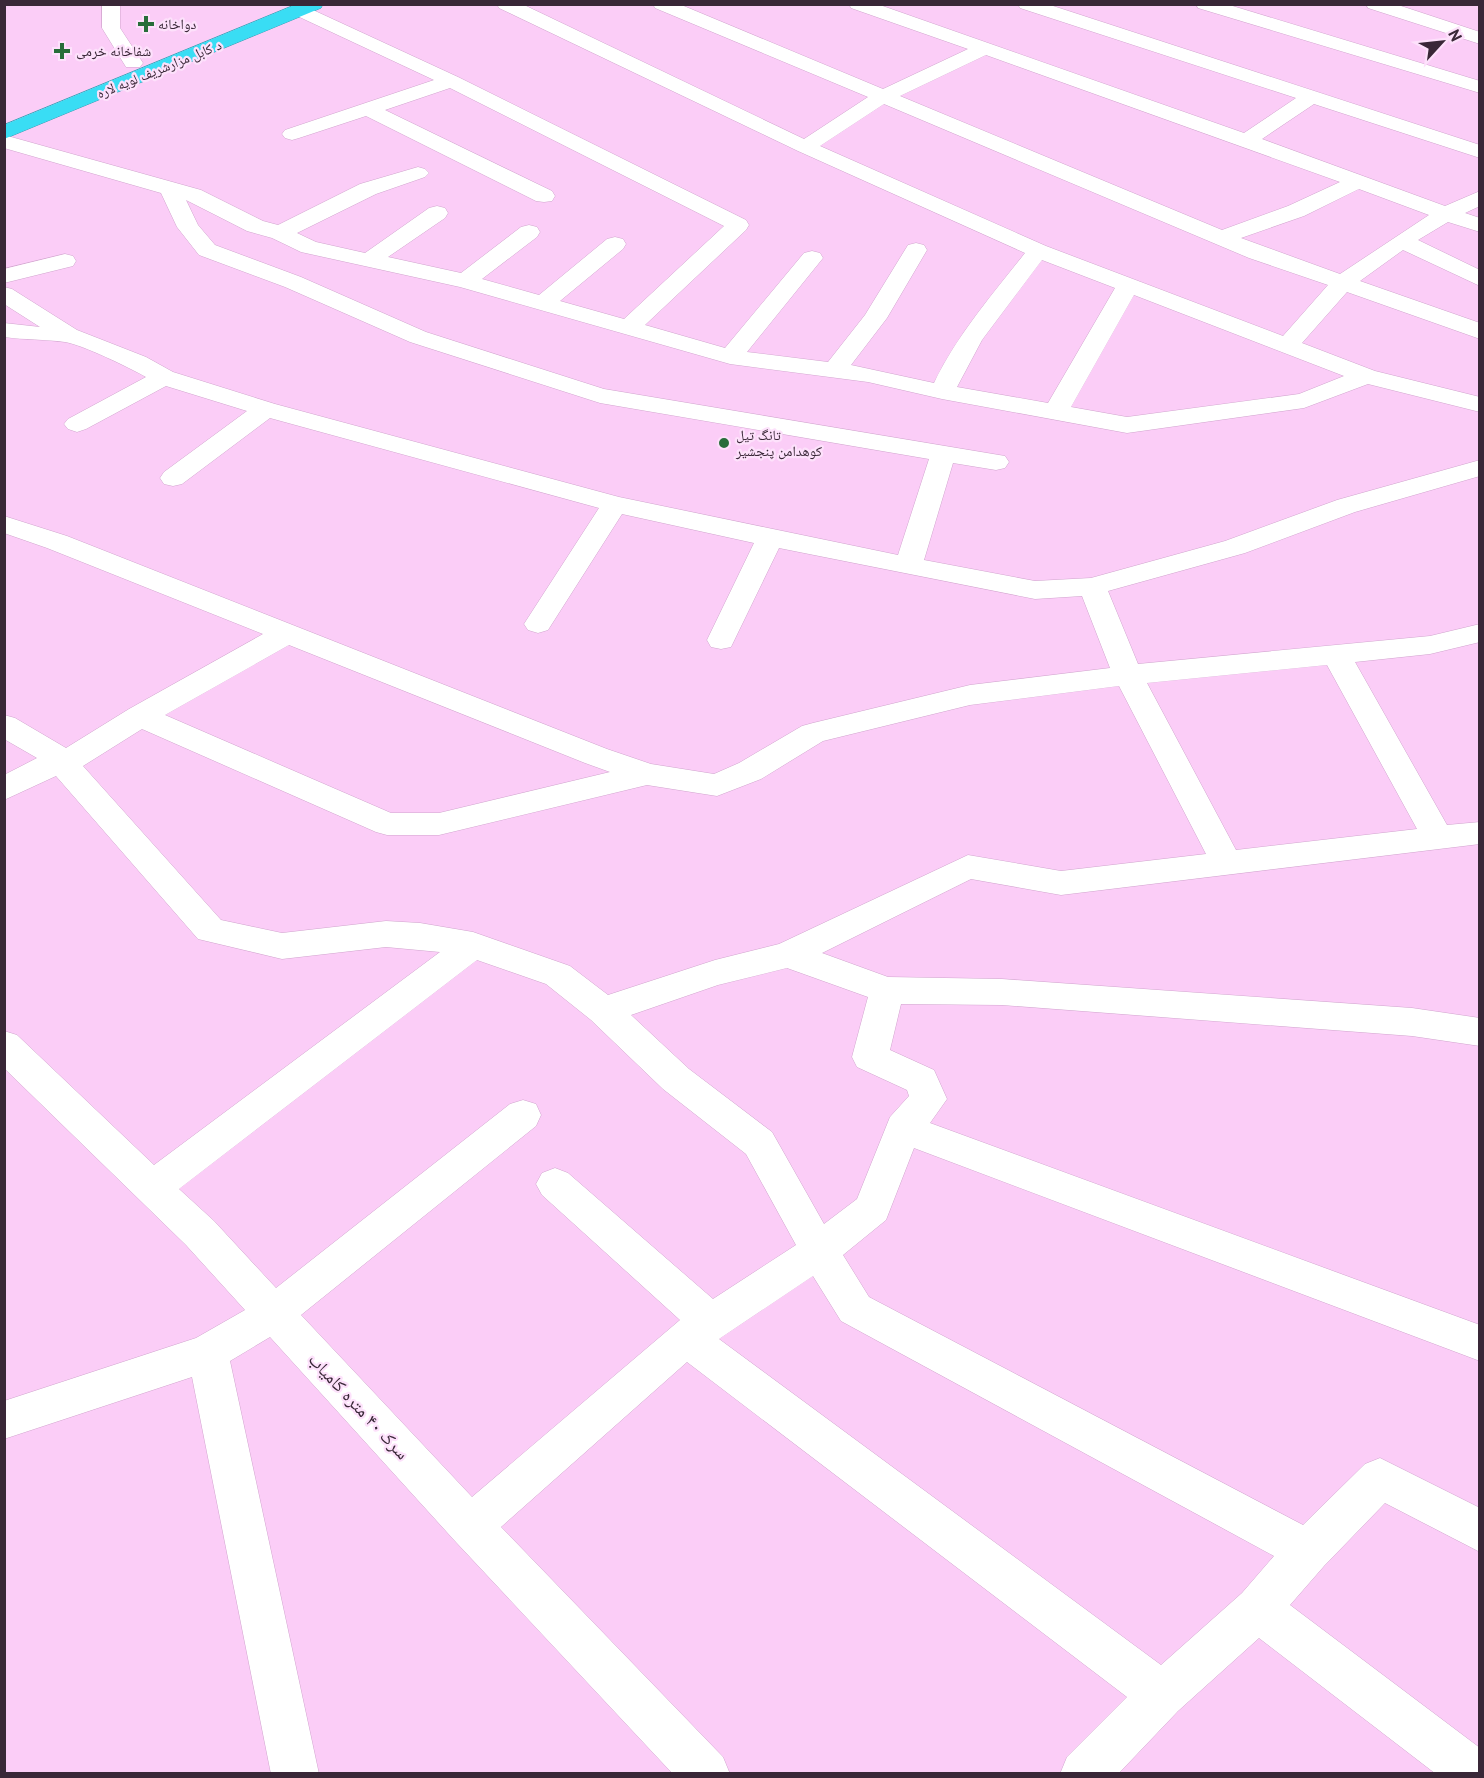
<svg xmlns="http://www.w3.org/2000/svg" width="1484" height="1778" viewBox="0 0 1484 1778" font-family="'PT Sans','Noto Naskh Arabic',sans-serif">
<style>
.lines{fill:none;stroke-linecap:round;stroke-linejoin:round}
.minor-casing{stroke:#d1a5ce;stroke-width:1}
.highway-casing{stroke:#399db2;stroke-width:1}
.minor{fill:#fff;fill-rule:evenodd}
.highway{fill:#39ddf4;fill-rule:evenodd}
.poi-dot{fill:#276d39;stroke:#fde1fb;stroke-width:2}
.labels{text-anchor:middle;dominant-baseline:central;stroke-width:4.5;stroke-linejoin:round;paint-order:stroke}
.far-poi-label{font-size:14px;fill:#392737;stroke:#fde1fb;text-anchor:start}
.far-street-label{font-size:14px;fill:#392737;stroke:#fde1fb}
.near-street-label{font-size:18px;fill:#392737;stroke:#fde1fb}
</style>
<rect width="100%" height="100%" fill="#fbcdf7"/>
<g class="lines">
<g class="minor-casing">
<g id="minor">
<path d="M 102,4 L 120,4 L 120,28 L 143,63 L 140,67 L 126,67 L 102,28 Z"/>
<path d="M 300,4 L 458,77 L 746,220 L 749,225 L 746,230 L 645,325 L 725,348 L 804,253 L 812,251 L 820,253 L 823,258 L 747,352 L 828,362 L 865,315 L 908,245 L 916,243 L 924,245 L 927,250 L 887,318 L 851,365 L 934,383 C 957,335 992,295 1025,253 L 798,151 L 499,8 L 497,4 L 522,4 L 804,139 L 868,97 L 655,8 L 653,4 L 679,4 L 883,89 L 968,49 L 851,8 L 849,4 L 877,4 L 1244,133 L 1296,98 L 1020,8 L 1018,4 L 1047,4 L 1480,145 L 1480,158 L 1314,104 L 1262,139 L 1445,206 L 1480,191 L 1480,206 L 1465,213 L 1480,218 L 1480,232 L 1448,222 L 1418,240 L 1480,270 L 1480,286 L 1403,250 L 1360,281 L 1480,323 L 1480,339 L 1347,292 L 1302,343 L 1375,371 L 1480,397 L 1480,412 L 1368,384 L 1304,408 L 1127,433 L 942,399 L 868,382 L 730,364 L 460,287 L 301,252 L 272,238 L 247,231 L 186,200 L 198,225 L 215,245 L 301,277 L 426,332 L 604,389 L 1005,456 L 1009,462 L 1005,468 L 996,470 L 953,463 L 924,560 L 1035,581 L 1091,578 L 1225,541 L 1337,500 L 1480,460 L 1480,476 L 1355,512 L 1245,553 L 1108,591 L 1138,664 L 1430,636 L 1480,624 L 1480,642 L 1430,654 L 1355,662 L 1447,825 L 1480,822 L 1480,844 L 1061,895 L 971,879 L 822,953 L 888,977 L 1002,979 L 1412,1008 L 1480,1018 L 1480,1046 L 1412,1036 L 1002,1005 L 901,1004 L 890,1050 L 934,1070 L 947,1099 L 930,1123 L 1480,1325 L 1480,1361 L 914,1148 L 886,1220 L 843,1255 L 869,1297 L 1303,1525 L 1365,1464 L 1380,1458 L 1480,1508 L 1480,1552 L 1385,1503 L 1324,1566 L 1290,1605 L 1480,1748 L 1480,1774 L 1436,1774 L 1259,1638 L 1178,1711 L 1118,1774 L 1060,1774 L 1067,1757 L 1127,1697 L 687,1362 L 501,1527 L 723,1757 L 730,1774 L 673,1774 L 455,1541 L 270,1337 L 230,1361 L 319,1774 L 271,1774 L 192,1377 L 4,1439 L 4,1401 L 196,1338 L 245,1310 L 186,1245 L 4,1068 L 4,1031 L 17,1035 L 154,1165 L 440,952 L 386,947 L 282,959 L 198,939 L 56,776 L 4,800 L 4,775 L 37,758 L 4,739 L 4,715 L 15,718 L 66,748 L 129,709 L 263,634 L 47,548 L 4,533 L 4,516 L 67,536 L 607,749 L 651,764 L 714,774 L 739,763 L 802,726 L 813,723 L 970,685 L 1110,668 L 1082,596 L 1035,599 L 779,548 L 731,647 L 721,649 L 711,647 L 707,640 L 754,543 L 622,514 L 548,630 L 538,633 L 528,630 L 524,624 L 599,508 L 270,418 L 182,484 L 173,486 L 164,484 L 160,478 L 164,472 L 247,411 L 166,386 L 86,429 L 77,432 L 68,429 L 64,424 L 68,419 L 146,377 C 128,367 83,345 65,342 C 45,339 25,340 4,337 L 4,323 L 40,327 L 4,304 L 4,287 L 12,289 L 77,330 L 146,357 L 173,372 L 275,404 L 619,497 L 898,555 L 929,459 L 600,403 L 410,342 L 285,287 L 199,255 L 177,227 L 161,193 L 4,148 L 4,135 L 201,190 L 263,221 L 278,225 L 360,184 L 418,167 L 425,169 L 429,173 L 425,177 L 376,194 L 297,233 L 316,242 L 365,253 L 429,208 L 437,206 L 445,208 L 448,213 L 445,218 L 388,257 L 461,273 L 521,227 L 529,225 L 537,227 L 540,232 L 537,237 L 482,279 L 539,295 L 607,239 L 615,237 L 623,239 L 626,244 L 623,249 L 560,301 L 624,319 L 724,226 L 450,88 L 385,110 L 552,191 L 555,196 L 552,201 L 544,202 L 536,201 L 366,116 L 299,138 L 292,140 L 285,138 L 282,134 L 285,130 L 434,80 L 293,14 L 291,10 L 293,6 ZM 986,55 L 1340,182 L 1288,206 L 1222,230 L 900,96 ZM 884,104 L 1249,258 L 1328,285 L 1283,336 L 1046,246 L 820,146 ZM 1359,189 L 1429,215 L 1340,274 L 1241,238 L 1304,216 ZM 1042,260 L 1115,288 L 1048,403 L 957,387 L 982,340 ZM 1134,295 L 1344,376 L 1299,394 L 1127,417 L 1071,407 ZM 289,645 L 585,763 L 610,772 L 439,813 L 391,813 L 165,715 ZM 1327,665 L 1417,829 L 1236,850 L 1147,683 ZM 1119,686 L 1206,854 L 1061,871 L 968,855 L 779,944 L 715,960 L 608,995 L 570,966 L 473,932 L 420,923 L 386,921 L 282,933 L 221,920 L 83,766 L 142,729 L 376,832 L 387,835 L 439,835 L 647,785 L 717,796 L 761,779 L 823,741 L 970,705 ZM 477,960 L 546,984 L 591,1020 L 663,1089 L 746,1154 L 796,1245 L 713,1299 L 568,1173 L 555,1168 L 542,1173 L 536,1184 L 542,1195 L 680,1320 L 472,1497 L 301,1315 L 536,1126 L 541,1115 L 536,1104 L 523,1100 L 510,1104 L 276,1288 L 214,1221 L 179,1189 ZM 787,968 L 868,997 L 852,1057 L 857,1067 L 907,1090 L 909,1096 L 890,1117 L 857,1199 L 824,1224 L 772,1132 L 689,1069 L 631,1015 L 718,985 ZM 813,1276 L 841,1321 L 1274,1556 L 1242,1593 L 1161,1665 L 719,1339 Z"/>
<path d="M 1196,4 L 1226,4 L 1480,81 L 1480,93 L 1198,8 Z"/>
<path d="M 1366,4 L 1395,4 L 1480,32 L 1480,44 L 1368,8 Z"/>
<path d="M 65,254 L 73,256 L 76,261 L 73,266 L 4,283 L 4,269 Z"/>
</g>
</g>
<g class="highway-casing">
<path id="highway" d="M 297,4 L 323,4 L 321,8 L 4,139 L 4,125 Z"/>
</g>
<use href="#minor" class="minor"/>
<use href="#highway" class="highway"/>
</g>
<g class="poi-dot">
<path d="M143 15h6v6h6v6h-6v6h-6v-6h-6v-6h6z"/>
<path d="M59 42h6v6h6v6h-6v6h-6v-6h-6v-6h6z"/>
<circle cx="724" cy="443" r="6"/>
</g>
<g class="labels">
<g class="far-poi-label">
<text x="158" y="24">دواخانه</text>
<text x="76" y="51">شفاخانه خرمی</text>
<text x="736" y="435">تانگ تیل<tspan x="736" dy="16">کوهدامن پنجشیر</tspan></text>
</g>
<g class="far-street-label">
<text transform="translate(159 69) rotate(-22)">د کابل مزارشریف لویه لاره</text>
</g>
<g class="near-street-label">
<text transform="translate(359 1406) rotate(47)">سرک ۴۰ متره کامیاب</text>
</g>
</g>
<rect width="1484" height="1778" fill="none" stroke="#392737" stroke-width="12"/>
<g transform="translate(1442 42) rotate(63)" stroke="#fde1fb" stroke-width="4.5" paint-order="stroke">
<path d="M0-4.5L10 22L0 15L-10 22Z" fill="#392737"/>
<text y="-9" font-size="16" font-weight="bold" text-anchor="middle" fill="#392737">N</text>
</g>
</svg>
